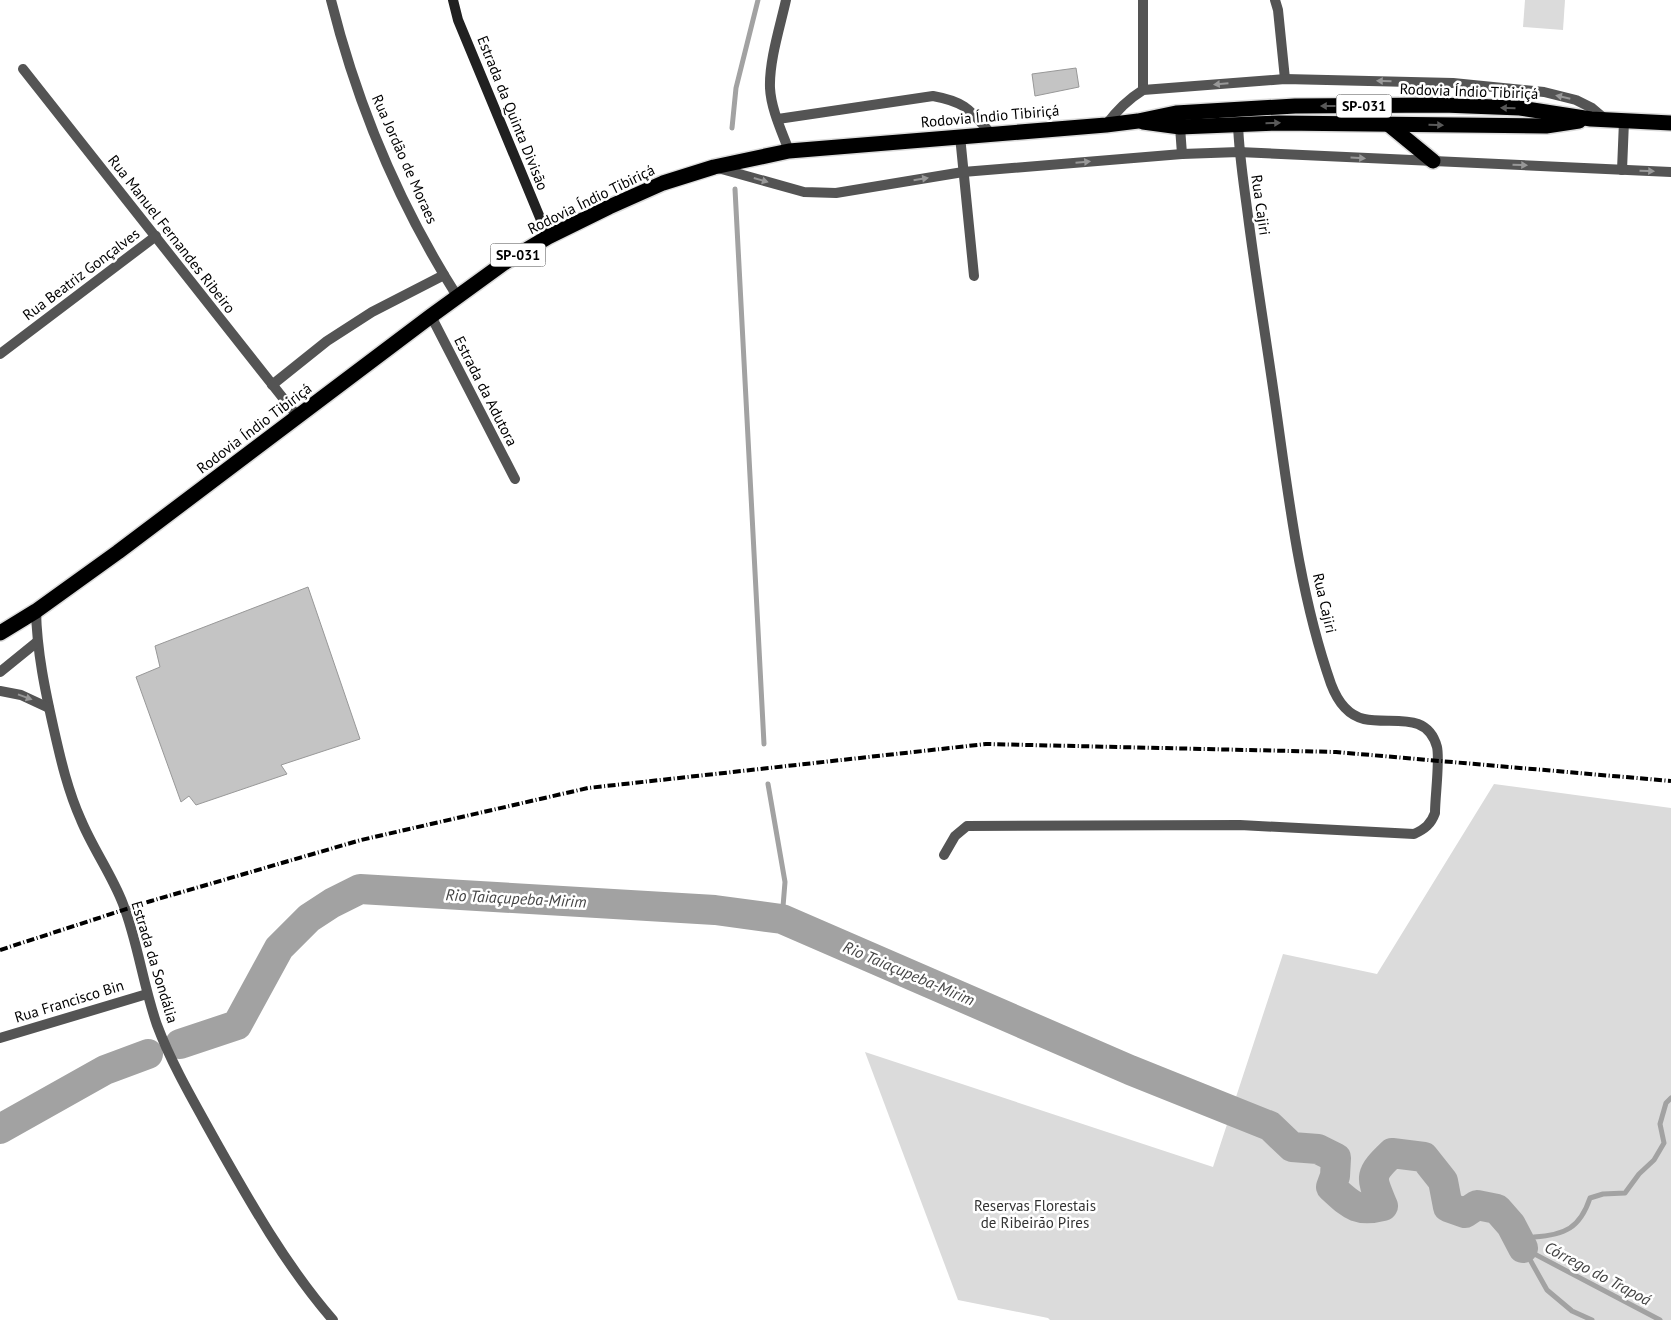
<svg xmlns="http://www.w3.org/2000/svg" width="1671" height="1320" viewBox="0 0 1671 1320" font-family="'PT Sans',sans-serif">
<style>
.green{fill:#dbdbdb}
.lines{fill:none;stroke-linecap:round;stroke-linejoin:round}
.stream{stroke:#a2a2a2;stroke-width:5}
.river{stroke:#a2a2a2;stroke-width:30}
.building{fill:#c4c4c4;stroke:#989898}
.highway-casing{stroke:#dbdbdb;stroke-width:18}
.street{stroke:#545454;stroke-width:10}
.secondary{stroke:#212121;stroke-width:10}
.highway{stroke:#000;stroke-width:15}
.rail{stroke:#000;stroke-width:4;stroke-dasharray:8 2.5 1 2.5;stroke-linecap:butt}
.oneway{fill:#989898}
.oneway2{fill:#595959}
.labels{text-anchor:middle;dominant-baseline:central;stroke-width:5;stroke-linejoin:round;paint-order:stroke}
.shield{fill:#fff;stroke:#4c4c4c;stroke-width:1}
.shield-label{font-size:14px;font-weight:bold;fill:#000}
.street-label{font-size:15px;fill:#000;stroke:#fff}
.park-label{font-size:15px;fill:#323232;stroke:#fff}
.water-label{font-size:16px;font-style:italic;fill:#434343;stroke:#fff}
</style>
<rect width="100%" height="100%" fill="#fff"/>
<g class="green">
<path d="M 1525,0 L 1565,0 L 1563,30 L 1523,27 Z"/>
<path d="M 1494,784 L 1671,808 L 1671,1320 L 1050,1320 L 1048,1318 L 958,1300 L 865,1052 L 1213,1167 L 1283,954 L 1377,974 Z"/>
</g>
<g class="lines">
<g class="stream">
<path d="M 732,128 L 736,88 L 758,0"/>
<path d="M 735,189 L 764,744"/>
<path d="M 768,784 L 785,882 L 782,919"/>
<path d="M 1523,1248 L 1534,1237 C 1565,1235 1580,1228 1590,1198 L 1603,1194 L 1625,1193 L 1639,1174 L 1654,1160 L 1664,1143 L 1660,1124 L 1666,1103 L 1671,1098"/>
<path d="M 1523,1248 L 1660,1320"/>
<path d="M 1524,1249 L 1547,1290 L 1572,1311 L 1592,1320"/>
</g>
<g class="river">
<path d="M 180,1044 L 237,1025 L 279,948 L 309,918 L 332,903 L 360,889 L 715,910 L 782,919 L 1130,1070 L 1270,1126 L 1292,1147 L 1318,1149 L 1336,1158 L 1335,1176 L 1331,1187 C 1350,1204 1356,1213 1383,1206 C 1371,1177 1368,1176 1392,1153 L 1424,1157 L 1443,1181 L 1448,1207 L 1465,1213 L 1477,1205 L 1497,1209 L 1511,1225 L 1523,1248"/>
<path d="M 0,1129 L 105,1070 L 148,1054"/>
</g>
</g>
<g class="building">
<path d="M 1076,68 L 1079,87 L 1035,96 L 1032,74 Z"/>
<path d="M 308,587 L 360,739 L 281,765 L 287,774 L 196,805 L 189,796 L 181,802 L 136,677 L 160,667 L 155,646 Z"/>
</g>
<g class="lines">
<g class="highway-casing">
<g id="highway">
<path d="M 1143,122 L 1180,127 L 1279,123 L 1546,126 L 1579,121"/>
<path d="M 1388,124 L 1433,161"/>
<path d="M 0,633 L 36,611 L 118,552 L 431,316 L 504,263 L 548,237 L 609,207 L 663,183 L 714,167 L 789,151 L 1106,125 L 1138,121 L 1176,113 L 1295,106 L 1443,105 L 1520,108 L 1591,119 L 1671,123"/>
</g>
</g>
<g class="street">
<path d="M 331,0 C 357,104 400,206 457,296"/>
<path d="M 786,0 C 780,27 769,61 770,88 C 771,109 782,132 789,151"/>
<path d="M 1143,0 L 1143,90"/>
<path d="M 1275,0 L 1278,10 L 1285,79"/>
<path d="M 23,69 L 298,417"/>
<path d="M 778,119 L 933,96 C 966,102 970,110 991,134"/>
<path d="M 1106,125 C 1117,110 1127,100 1143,90 L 1285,79 L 1453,83 L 1544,92 L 1576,100 L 1592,108 L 1605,119"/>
<path d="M 1180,127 L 1182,154"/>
<path d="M 960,136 L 974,276"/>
<path d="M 718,168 L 804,192 L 836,193 L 963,172 L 1182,154 L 1239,152 L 1671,172"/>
<path d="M 1622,170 L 1624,121"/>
<path d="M 431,316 L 515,479"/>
<path d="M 0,354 L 156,236"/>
<path d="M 272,385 L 327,341 L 372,312 L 444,275"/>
<path d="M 36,611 C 37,652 45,690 54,730 C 61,761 68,791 81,820 C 93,849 112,875 123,904 C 138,943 143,985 157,1025 C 172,1065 194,1102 215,1140 C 250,1202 286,1266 333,1320"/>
<path d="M 0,672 L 37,642"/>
<path d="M 0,691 L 21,695 L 49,708"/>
<path d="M 944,855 L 955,836 L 967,826 L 1240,825 L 1414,834 C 1425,829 1431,824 1435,813 C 1435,797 1440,760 1437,747 C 1427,710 1391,725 1364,719 C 1347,715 1337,700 1331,684 C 1297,587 1287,482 1272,381 C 1264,326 1255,271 1248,216 C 1244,185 1239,155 1238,124"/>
<path d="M 0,1038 L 147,994"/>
</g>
<path class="secondary" d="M 453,0 L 458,20 L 548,237"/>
<use href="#highway" class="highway"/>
<path class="rail" d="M 0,950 L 151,901 L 361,840 L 588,788 L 986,744 L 1336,752 L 1671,781"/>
</g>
<defs><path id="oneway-solid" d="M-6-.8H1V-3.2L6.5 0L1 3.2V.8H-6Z" transform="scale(1.25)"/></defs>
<g class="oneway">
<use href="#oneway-solid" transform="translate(1384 81) rotate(-179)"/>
<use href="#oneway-solid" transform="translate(1221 84) rotate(175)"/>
<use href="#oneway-solid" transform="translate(1563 97) rotate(-167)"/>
<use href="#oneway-solid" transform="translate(1358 158) rotate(3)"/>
<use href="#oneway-solid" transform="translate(1083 162) rotate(-5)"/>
<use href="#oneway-solid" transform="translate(1520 165) rotate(2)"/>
<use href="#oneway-solid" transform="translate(1647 171) rotate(2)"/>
<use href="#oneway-solid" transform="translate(921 179) rotate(-9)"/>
<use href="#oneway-solid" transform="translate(761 180) rotate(16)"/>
<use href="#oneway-solid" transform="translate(25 697) rotate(20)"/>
</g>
<g class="oneway2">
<use href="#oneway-solid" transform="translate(1328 106) rotate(180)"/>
<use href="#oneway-solid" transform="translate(1508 108) rotate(-178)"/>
<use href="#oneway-solid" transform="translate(1273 123) rotate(-1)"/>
<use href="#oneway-solid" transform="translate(1436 125) rotate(1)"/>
</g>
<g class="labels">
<g class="shield">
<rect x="1336.5" y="94.5" width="55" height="23" rx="4"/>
<rect x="490.5" y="243.5" width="55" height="23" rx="4"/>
</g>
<g class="shield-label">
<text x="1364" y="106">SP-031</text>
<text x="518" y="255">SP-031</text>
</g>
<g class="street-label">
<text transform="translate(1469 91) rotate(2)">Rodovia Índio Tibiriçá</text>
<text transform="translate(513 113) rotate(68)">Estrada da Quinta Divisão</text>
<text transform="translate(990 116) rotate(-5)">Rodovia Índio Tibiriçá</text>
<text transform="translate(405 159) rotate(66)">Rua Jordão de Moraes</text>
<text transform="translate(591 199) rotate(-26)">Rodovia Índio Tibiriçá</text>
<text transform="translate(1261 205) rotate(82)">Rua Cajiri</text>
<text transform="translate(172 234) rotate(52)">Rua Manuel Fernandes Ribeiro</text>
<text transform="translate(81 274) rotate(-37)">Rua Beatriz Gonçalves</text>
<text transform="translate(486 391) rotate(63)">Estrada da Adutora</text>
<text transform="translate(254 428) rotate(-37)">Rodovia Índio Tibiriçá</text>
<text transform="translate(1325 603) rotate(77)">Rua Cajiri</text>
<text transform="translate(155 962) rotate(73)">Estrada da Sondália</text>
<text transform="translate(69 1001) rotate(-17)">Rua Francisco Bin</text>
</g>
<g class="park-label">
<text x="1035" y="1205">Reservas Florestais<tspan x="1035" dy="17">de Ribeirão Pires</tspan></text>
</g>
<g class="water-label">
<text transform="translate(516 898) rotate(3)">Rio Taiaçupeba-Mirim</text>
<text transform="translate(909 973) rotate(23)">Rio Taiaçupeba-Mirim</text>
<text transform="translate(1598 1273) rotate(28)">Córrego do Trapoá</text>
</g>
</g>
</svg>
